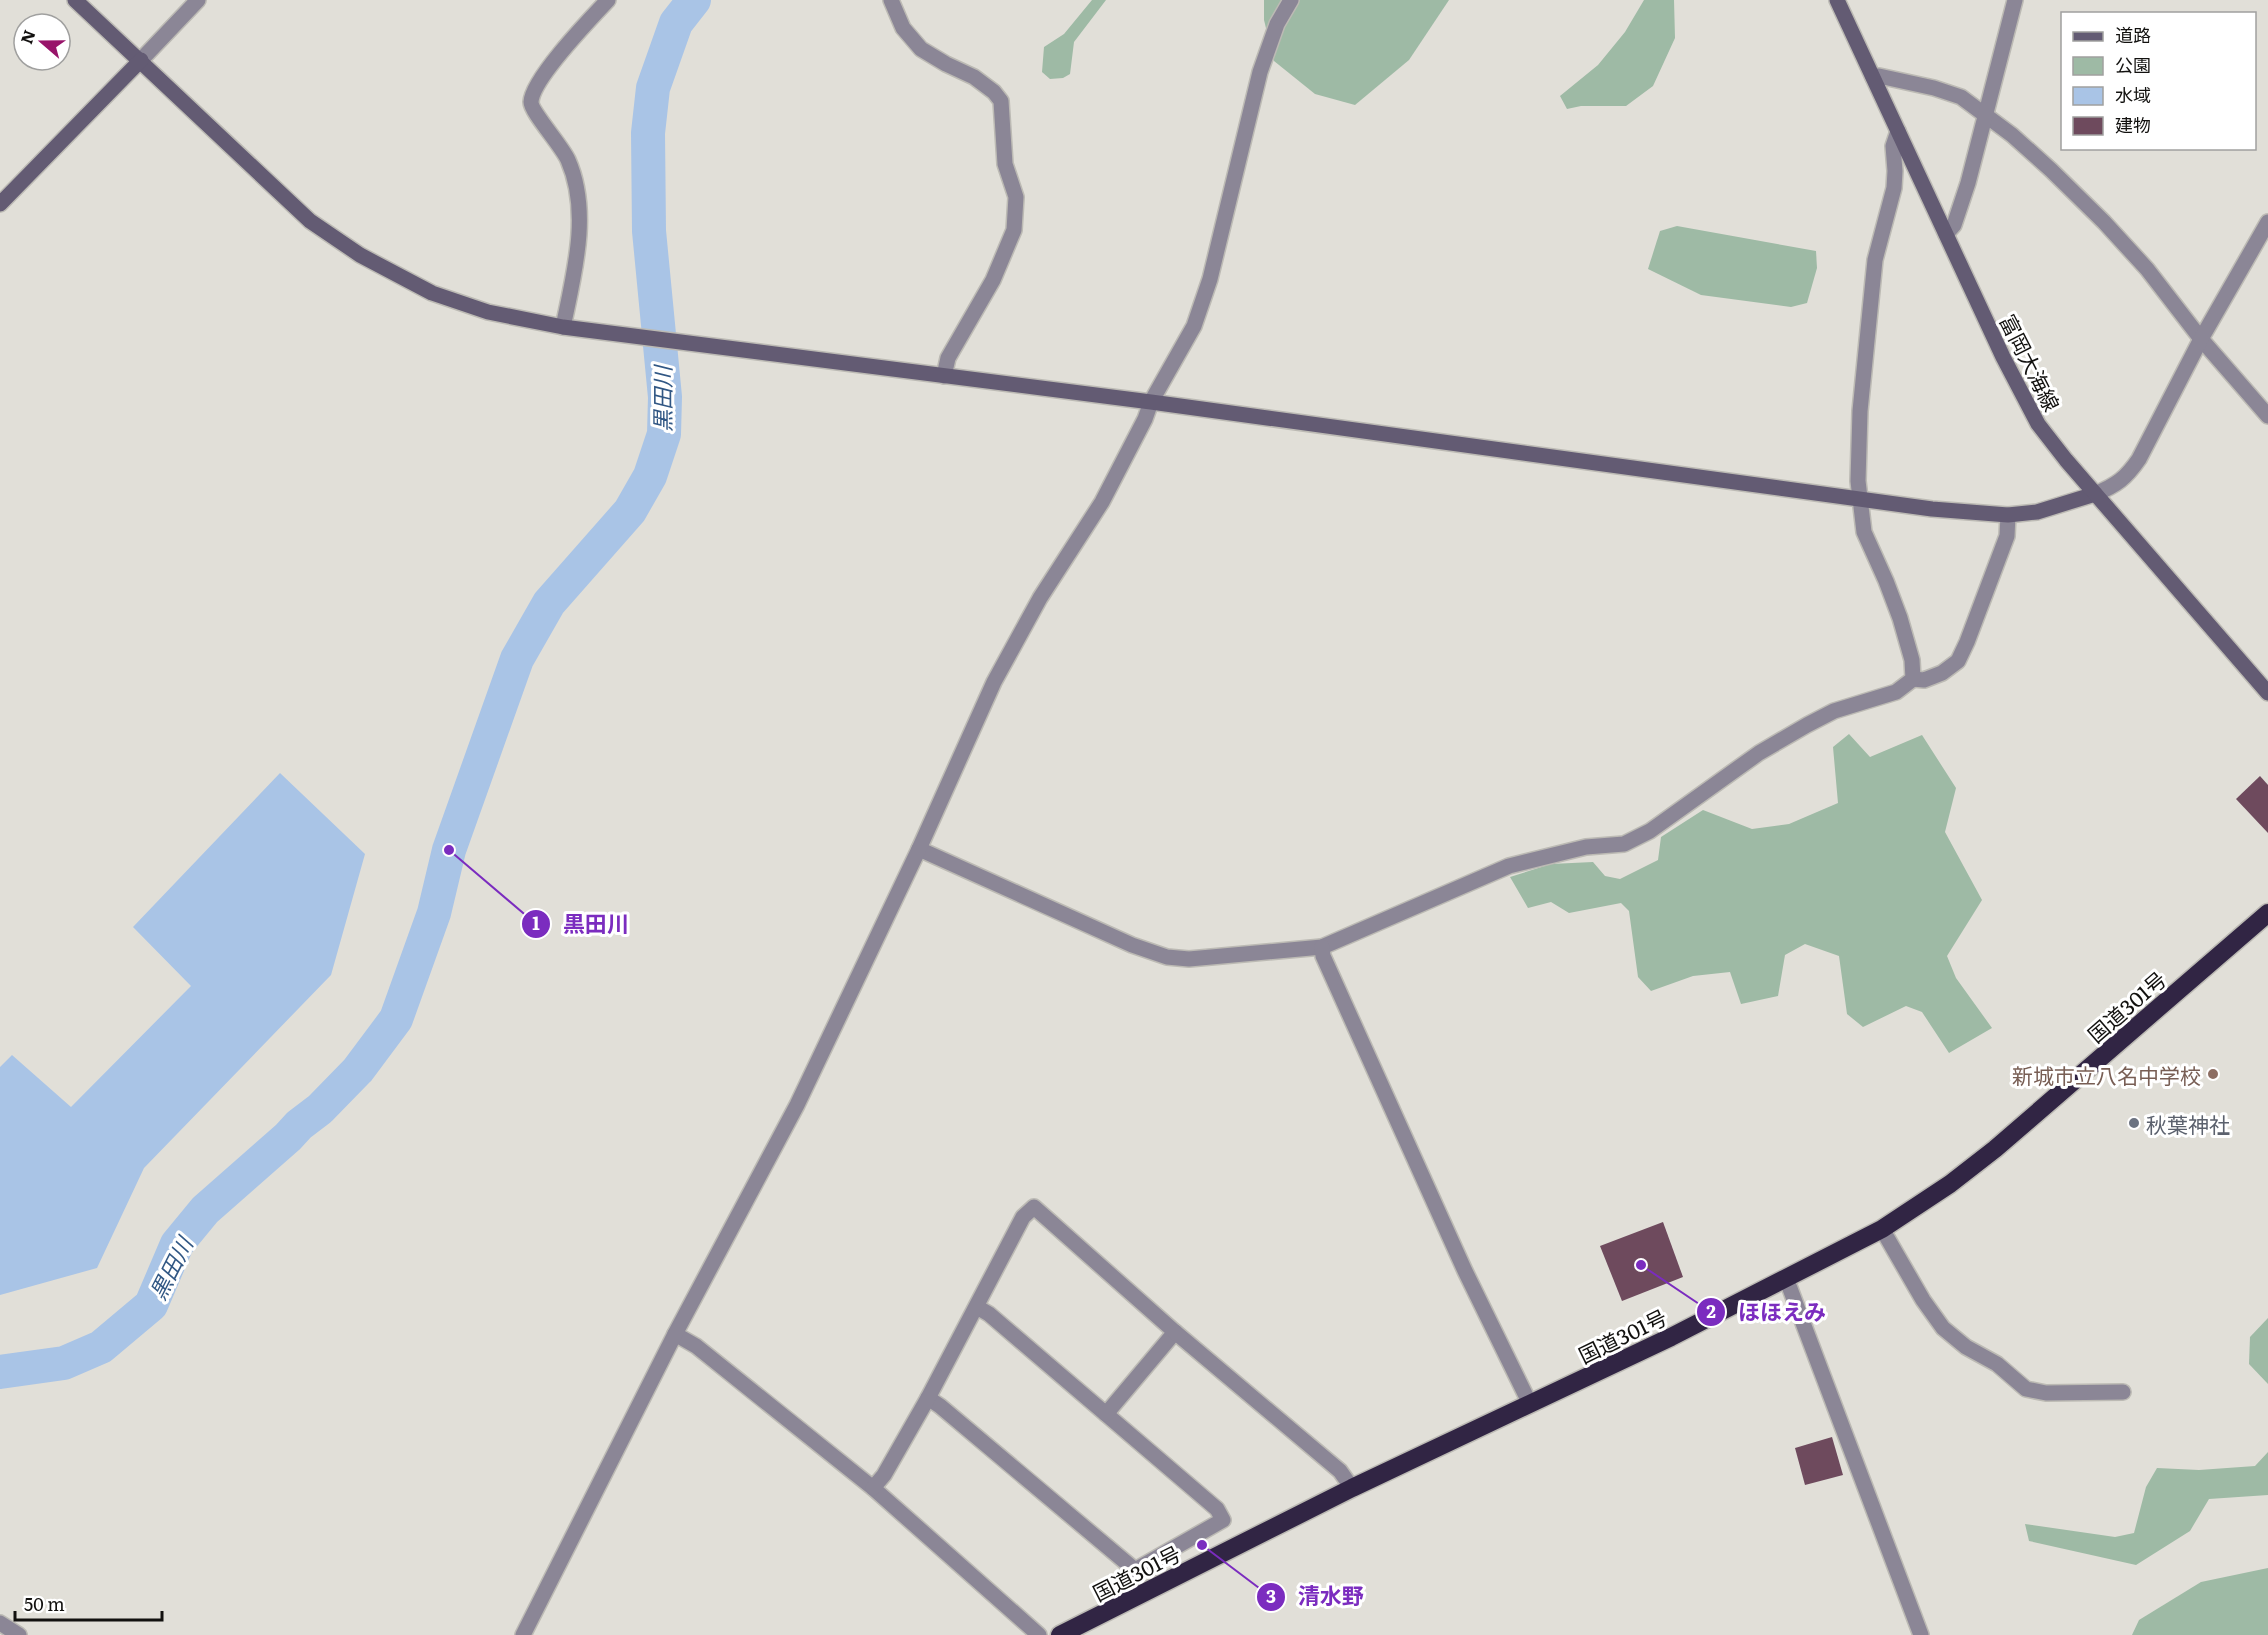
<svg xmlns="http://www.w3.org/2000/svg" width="2268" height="1635" viewBox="0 0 2268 1635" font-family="Literata,'Noto Sans JP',serif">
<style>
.green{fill:#9ebaa5}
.water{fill:#a9c4e6}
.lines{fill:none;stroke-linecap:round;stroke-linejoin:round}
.river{stroke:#a9c4e6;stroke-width:34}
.building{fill:#6e4a5d}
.street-casing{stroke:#bcbab4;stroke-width:18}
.secondary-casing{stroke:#bcbab4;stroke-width:18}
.highway-casing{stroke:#bcbab4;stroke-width:21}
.street{stroke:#8b8696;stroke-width:15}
.secondary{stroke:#635b73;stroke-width:15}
.highway{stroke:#312544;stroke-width:18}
.education-dot{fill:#8d6e63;stroke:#fff;stroke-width:2}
.worship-dot{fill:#6b7280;stroke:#fff;stroke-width:2}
.labels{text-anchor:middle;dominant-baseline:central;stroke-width:6;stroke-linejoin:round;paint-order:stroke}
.street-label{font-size:21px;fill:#12110f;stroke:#fff}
.education-label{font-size:21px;fill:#785e54;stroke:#fff;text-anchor:end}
.worship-label{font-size:21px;fill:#5b616d;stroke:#fff;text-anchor:start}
.water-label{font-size:22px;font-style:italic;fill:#315784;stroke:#fff}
.leader{fill:none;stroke:#7b2cbf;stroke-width:2}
.callout-dot{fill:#7b2cbf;stroke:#fff;stroke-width:2}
.mark-label{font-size:18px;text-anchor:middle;font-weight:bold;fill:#fff}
.callout-label{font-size:22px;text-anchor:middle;font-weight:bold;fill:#7b2cbf;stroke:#fff;stroke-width:6;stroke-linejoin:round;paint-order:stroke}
</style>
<rect width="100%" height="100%" fill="#e1dfd8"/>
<g class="green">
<path d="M 1092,0 L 1106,0 L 1074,42 L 1070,74 L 1063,78 L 1050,79 L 1042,72 L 1044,47 L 1064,34 Z"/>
<path d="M 1264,0 L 1449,0 L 1409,60 L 1355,105 L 1315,94 L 1274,61 L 1264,20 Z"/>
<path d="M 1644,0 L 1674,0 L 1675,38 L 1653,86 L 1626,106 L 1581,106 L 1567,109 L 1560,96 L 1598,65 L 1625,32 Z"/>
<path d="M 1677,226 L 1816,251 L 1817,268 L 1807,303 L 1791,307 L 1701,295 L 1648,269 L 1660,231 Z"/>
<path d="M 1849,734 L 1870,757 L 1922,735 L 1956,788 L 1945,832 L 1982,900 L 1947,956 L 1956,978 L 1992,1028 L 1949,1053 L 1922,1012 L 1906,1006 L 1863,1027 L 1847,1014 L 1839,956 L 1805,944 L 1785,955 L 1778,996 L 1741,1004 L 1730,972 L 1693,976 L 1651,991 L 1638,977 L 1629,911 L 1621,903 L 1569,913 L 1551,902 L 1528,908 L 1510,877 L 1551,864 L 1593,862 L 1605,876 L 1620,879 L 1658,860 L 1661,837 L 1703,810 L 1752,829 L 1789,824 L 1838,803 L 1833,747 Z"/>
<path d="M 2268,1318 L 2268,1384 L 2249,1364 L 2250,1337 Z"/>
<path d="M 2268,1452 L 2268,1495 L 2209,1499 L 2190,1531 L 2136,1565 L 2029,1541 L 2025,1524 L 2115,1537 L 2134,1533 L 2146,1487 L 2157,1468 L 2199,1470 L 2255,1466 Z"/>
<path d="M 2268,1568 L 2268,1635 L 2132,1635 L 2139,1620 L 2201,1582 Z"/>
</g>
<path class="water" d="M 280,773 L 365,854 L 331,975 L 144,1168 L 97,1268 L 0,1295 L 0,1067 L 12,1055 L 71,1107 L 191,986 L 133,927 Z"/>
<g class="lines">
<path class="river" d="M 0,1372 L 64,1363 L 101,1347 L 151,1305 L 177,1244 L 205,1210 L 288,1137 L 299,1125 L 320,1109 L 358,1070 L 396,1019 L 434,913 L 449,850 L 517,659 L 549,603 L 630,511 L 650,476 L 664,434 L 665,397 L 649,231 L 648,133 L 653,88 L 676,23 L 694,0"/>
</g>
<g class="building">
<path d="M 2260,776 L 2268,785 L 2268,833 L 2236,799 Z"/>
<path d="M 1663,1222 L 1683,1277 L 1622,1301 L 1600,1246 Z"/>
<path d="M 1832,1437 L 1843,1475 L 1805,1485 L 1795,1448 Z"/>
</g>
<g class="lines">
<g class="street-casing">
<g id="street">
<path d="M 891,0 L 903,28 L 921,49 L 946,64 L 974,77 L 994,92 L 1001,101 L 1005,164 L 1016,197 L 1014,230 L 993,280 L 948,358 L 944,376"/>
<path d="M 141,60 L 198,0"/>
<path d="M 1873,77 L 1879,76 L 1934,88 L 1961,97 L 2012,135 L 2051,170 L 2104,222 L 2147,269 L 2201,339 L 2268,416"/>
<path d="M 1946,234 L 1954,225 L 1968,183 L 2015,0"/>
<path d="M 563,327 C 574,274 591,212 568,160 C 562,146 531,112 531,102 C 532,79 591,18 608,0"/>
<path d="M 2095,494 C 2117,485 2126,478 2139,459 L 2201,339 L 2268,222"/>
<path d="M 1913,679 L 1924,680 L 1942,673 L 1958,661 L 1967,642 L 2007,536 L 2008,515"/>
<path d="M 919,849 L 1132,945 L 1167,957 L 1189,959 L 1322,947 L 1509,866 L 1586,847 L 1624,844 L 1650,831 L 1759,753 L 1807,725 L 1834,711 L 1896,692 L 1913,679 L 1912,660 L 1900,618 L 1886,581 L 1864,532 L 1858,481 L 1860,411 L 1875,260 L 1894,188 L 1895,171 L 1893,146 L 1898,131"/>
<path d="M 1322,947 L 1323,956 L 1465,1271 L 1530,1404"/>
<path d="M 1882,1229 L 1923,1300 L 1943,1328 L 1966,1347 L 1997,1364 L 2026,1389 L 2046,1393 L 2123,1392"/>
<path d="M 1786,1278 L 1921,1635"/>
<path d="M 675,1334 L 696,1346 L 873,1488 L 1039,1635"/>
<path d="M 928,1398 L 940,1406 L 1135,1570 L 1223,1520 L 1217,1509 L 989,1314 L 977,1307"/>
<path d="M 1106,1414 L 1175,1332"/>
<path d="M 873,1488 L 884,1475 L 928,1398 L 1023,1217 L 1034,1207 L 1175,1332 L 1340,1471 L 1352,1488"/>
<path d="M 0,1623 L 19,1635"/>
<path d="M 523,1635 L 675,1334 L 797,1105 L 919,849 L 994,682 L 1040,598 L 1102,502 L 1145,419 L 1151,402 L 1194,326 L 1210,279 L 1260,72 L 1277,24 L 1291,0"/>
</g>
</g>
<g class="secondary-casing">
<g id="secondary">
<path d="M 75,0 L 310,221 L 360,255 L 432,293 L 488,312 L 563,327 L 1151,402 L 1932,509 L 2008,515 L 2037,512 L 2095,494"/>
<path d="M 1837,0 L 2003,357 L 2038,424 L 2066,460 L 2268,693"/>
<path d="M 0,204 L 141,60"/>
</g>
</g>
<g class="highway-casing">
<path id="highway" d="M 1060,1635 L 1352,1488 L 1671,1337 L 1882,1229 L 1950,1184 L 1995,1149 L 2268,913"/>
</g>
<use href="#street" class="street"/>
<use href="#secondary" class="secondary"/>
<use href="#highway" class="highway"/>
</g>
<circle class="education-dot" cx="2213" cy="1074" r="6"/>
<circle class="worship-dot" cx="2134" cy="1123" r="6"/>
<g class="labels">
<g class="street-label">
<text transform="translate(2031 362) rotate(63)">富岡大海線</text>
<text transform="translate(2126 1006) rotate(-41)">国道301号</text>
<text transform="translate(1622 1335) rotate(-26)">国道301号</text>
<text transform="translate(1136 1572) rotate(-27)">国道301号</text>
</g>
<g class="education-label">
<text x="2201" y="1074">新城市立八名中学校</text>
</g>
<g class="worship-label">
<text x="2146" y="1123">秋葉神社</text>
</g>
<g class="water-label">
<text transform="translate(661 399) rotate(-90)">黒田川</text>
<text transform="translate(170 1268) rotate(-63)">黒田川</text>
</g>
</g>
<path class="leader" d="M449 850L536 924M1641 1265L1711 1312M1202 1545L1271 1597"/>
<g class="callout-dot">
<circle cx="449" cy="850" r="6"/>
<circle cx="1641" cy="1265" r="6"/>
<circle cx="1202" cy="1545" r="6"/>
<circle cx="536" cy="924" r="15"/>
<circle cx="1711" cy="1312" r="15"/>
<circle cx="1271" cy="1597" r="15"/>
</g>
<g class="mark-label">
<text x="536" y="930">1</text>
<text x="1711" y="1318">2</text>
<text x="1271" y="1603">3</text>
</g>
<g class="callout-label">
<text x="596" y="932">黒田川</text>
<text x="1782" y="1320">ほほえみ</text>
<text x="1331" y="1604">清水野</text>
</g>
<rect x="2061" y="12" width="195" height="138" fill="#ffffff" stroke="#a0a09f" stroke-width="1.5"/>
<rect x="2073" y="32" width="30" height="9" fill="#635b73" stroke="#a0a09f" stroke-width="1.5"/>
<text x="2115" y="42" font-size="18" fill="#12110f">道路</text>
<rect x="2073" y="57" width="30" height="18" fill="#9ebaa5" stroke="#a0a09f" stroke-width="1.5"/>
<text x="2115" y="72" font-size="18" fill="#12110f">公園</text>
<rect x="2073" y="87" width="30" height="18" fill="#a9c4e6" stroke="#a0a09f" stroke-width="1.5"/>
<text x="2115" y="102" font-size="18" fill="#12110f">水域</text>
<rect x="2073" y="117" width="30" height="18" fill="#6e4a5d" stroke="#a0a09f" stroke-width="1.5"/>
<text x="2115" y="132" font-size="18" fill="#12110f">建物</text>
<g transform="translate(42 42) rotate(290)"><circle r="28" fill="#ffffff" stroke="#a0a09f" stroke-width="1.5"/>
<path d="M0-4.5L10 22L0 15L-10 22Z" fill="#98146a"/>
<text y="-9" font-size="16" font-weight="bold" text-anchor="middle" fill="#12110f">N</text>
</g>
<path d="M15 1611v9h147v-9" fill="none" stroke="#12110f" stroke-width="3"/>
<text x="24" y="1611" font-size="18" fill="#12110f" stroke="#ffffff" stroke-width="4.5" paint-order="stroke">50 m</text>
</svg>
